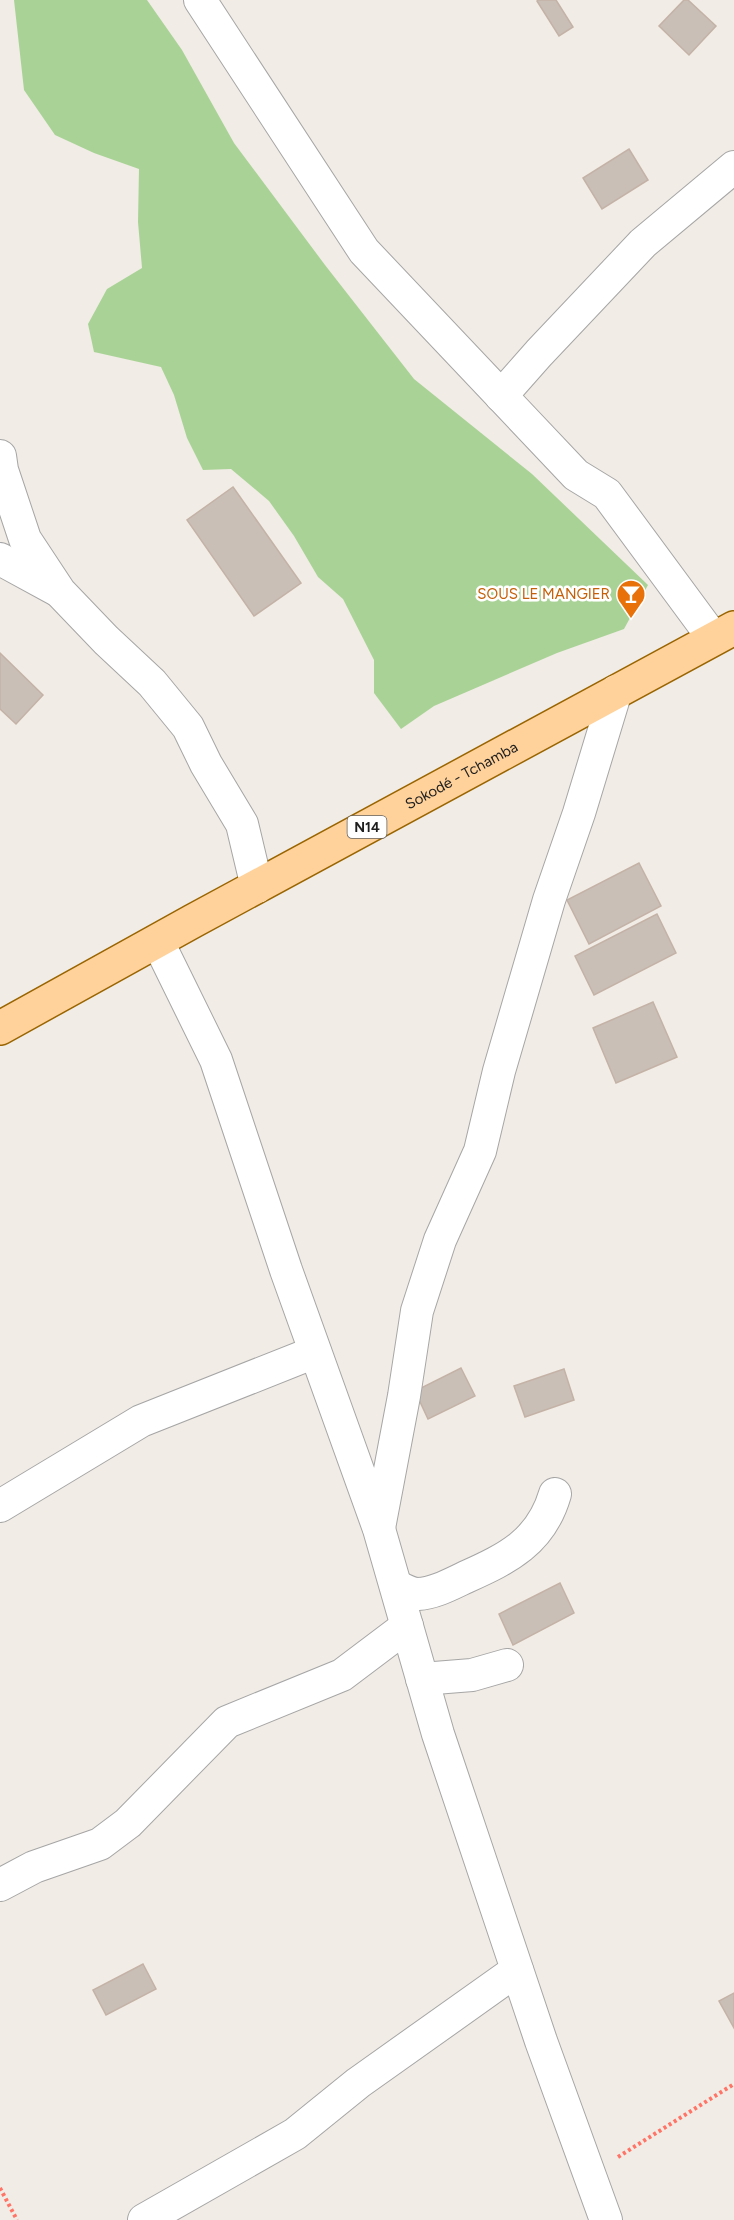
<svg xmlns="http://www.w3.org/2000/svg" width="734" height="2220" viewBox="0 0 734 2220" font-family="Figtree,sans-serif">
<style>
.forest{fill:#a9d396}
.building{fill:#c9bfb7;stroke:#c4b2a6;stroke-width:1.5}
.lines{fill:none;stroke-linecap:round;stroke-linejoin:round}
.street-casing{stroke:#a6a6a6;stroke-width:34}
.primary-casing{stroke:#9a6500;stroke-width:36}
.path{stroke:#ff7467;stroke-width:4;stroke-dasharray:3 3;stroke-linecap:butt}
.street{stroke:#fff;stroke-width:32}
.primary{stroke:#ffd29b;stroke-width:33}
.labels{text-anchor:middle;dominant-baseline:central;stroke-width:5;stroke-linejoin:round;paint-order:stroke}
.shield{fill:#fff;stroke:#626262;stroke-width:1.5}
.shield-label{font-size:14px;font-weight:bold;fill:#1f1f1f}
.food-label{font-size:15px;fill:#c56008;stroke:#fff;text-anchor:end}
.street-label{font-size:15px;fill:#1f1f1f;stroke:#fff}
</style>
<rect width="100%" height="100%" fill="#f1ece5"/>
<path class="forest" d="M 14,0 L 147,0 L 182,50 L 234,143 L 325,265 L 414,379 L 532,474 L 648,585 L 624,629 L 557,653 L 434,706 L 401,729 L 374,693 L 374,660 L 343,599 L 318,577 L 294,536 L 269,501 L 231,469 L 203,470 L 187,438 L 174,395 L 161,367 L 94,352 L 88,324 L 107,289 L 142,268 L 138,222 L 139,169 L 94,153 L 55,135 L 24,90 Z"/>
<g class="building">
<path d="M 538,0 L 556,0 L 573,27 L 559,36 L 537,1 Z"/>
<path d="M 684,0 L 688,0 L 716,26 L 689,55 L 659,26 Z"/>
<path d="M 629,149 L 648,180 L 602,209 L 583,178 Z"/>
<path d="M 233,487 L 301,583 L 254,616 L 187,520 Z"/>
<path d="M 0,653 L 43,695 L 16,724 L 0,709 Z"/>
<path d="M 639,863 L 661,906 L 589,944 L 567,900 Z"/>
<path d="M 657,914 L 676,953 L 594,995 L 575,956 Z"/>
<path d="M 653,1002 L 677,1057 L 616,1083 L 593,1028 Z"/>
<path d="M 461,1368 L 475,1396 L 428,1419 L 415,1391 Z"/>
<path d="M 564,1369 L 574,1400 L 525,1417 L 514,1386 Z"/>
<path d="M 560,1583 L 574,1613 L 513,1645 L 499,1614 Z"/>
<path d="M 143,1964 L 156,1989 L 106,2015 L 93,1990 Z"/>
<path d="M 734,1993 L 734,2028 L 719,2001 Z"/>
</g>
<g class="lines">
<g class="street-casing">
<g id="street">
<path d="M 200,0 L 364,251 L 576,475 L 607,494 L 714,639"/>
<path d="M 501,396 L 539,353 L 643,243 L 734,167"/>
<path d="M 0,456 L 2,470 L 25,539 L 60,592 L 106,640 L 152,683 L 188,727 L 206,764 L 242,824 L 257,887"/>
<path d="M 0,559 L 57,590"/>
<path d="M 158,942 L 216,1060 L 286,1270 L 379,1529 L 438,1734 L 541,2041 L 606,2220"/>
<path d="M 0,1506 L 141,1421 L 315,1352"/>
<path d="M 379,1528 L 404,1396 L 417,1311 L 440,1240 L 480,1151 L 499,1071 L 549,900 L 579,813 L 616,691"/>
<path d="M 396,1586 C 402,1589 411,1594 418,1594 C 435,1593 451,1584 466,1577 C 508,1558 541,1542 555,1494"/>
<path d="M 422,1679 L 472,1675 L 507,1665"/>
<path d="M 0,1885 L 34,1867 L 100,1844 L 128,1823 L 227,1722 L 342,1675 L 407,1626"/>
<path d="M 144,2220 L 295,2134 L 358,2083 L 517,1970"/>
</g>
</g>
<g class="primary-casing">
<g id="primary">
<path id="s1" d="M 0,1028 L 193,921 L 734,628"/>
</g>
</g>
<g class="path">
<path d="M 618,2157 L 734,2084"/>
<path d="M 0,2188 L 17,2220"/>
</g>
<use href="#street" class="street"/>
<use href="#primary" class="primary"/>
</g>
<defs>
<g id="bar-pin" transform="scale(1.5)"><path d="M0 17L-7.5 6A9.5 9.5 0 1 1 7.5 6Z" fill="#e8710a" stroke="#fff"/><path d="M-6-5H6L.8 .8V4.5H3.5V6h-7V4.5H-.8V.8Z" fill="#fff"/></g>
</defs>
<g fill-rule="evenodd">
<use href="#bar-pin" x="631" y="594"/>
</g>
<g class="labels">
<rect class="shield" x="347.5" y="816" width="39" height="22" rx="4.5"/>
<g class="shield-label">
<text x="367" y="827">N14</text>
</g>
<g class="food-label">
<text x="610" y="594">SOUS LE MANGIER</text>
</g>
<g class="street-label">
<text stroke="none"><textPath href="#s1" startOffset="526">Sokodé - Tchamba</textPath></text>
</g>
</g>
</svg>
